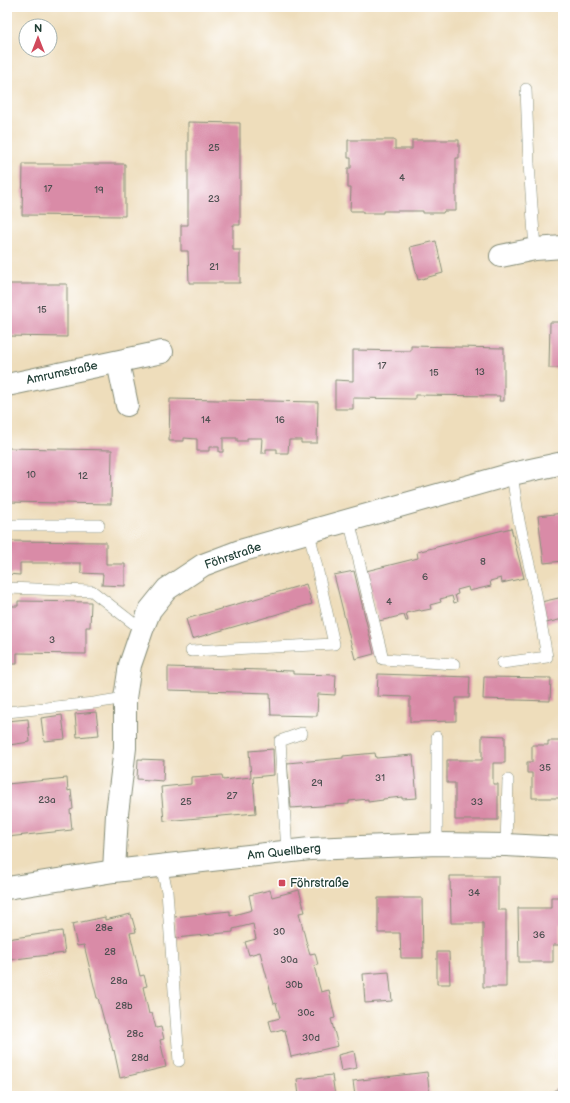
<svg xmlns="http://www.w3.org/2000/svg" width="570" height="1103" viewBox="0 0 570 1103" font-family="'Balsamiq Sans',sans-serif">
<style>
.building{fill:#d98ba7}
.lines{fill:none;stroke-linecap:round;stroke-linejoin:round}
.service-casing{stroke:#868d78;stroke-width:12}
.minor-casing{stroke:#868d78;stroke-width:24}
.service{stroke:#fff;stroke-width:11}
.minor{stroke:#fff;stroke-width:22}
.poi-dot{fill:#d1495b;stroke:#fff;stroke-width:1.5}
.labels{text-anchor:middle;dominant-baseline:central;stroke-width:3;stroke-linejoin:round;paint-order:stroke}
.number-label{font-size:10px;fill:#4e5051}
.street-label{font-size:12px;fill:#1f3d34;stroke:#fff}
.poi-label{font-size:12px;fill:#1f3d34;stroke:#fff;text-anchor:start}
</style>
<rect width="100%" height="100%" fill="#fff"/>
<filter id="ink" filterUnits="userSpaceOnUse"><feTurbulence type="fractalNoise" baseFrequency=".025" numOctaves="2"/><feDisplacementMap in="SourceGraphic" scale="8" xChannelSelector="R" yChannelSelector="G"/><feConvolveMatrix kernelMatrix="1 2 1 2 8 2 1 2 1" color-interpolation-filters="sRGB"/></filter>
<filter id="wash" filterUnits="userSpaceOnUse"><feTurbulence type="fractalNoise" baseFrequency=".012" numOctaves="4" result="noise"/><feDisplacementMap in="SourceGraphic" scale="16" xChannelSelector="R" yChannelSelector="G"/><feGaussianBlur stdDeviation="0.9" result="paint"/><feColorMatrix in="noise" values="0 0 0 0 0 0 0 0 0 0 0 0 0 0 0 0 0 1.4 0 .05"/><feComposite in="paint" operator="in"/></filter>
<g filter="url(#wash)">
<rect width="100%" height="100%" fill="#edb"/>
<g id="blocks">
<g class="building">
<path d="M 188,122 L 240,123 L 240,225 L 233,225 L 233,250 L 240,250 L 240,283 L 189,283 L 188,251 L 181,251 L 181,225 L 188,225 Z"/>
<path d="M 348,140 L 395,140 L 395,149 L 412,149 L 412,140 L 459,140 L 459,158 L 456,158 L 456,211 L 444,211 L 443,213 L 423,213 L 423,211 L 383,211 L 383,213 L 363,213 L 363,211 L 350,211 L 351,188 L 348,188 L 348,168 L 351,168 L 351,158 L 348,158 Z"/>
<path d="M 23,164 L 125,164 L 125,216 L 22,215 Z"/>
<path d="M 436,241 L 443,273 L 418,280 L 410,247 Z"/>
<path d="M 7,284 L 67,284 L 67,337 L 7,336 Z"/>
<path d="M 550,322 L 563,322 L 563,368 L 549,368 Z"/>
<path d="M 411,346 L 504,348 L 504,401 L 499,401 L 500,396 L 415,395 L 415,399 L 353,398 L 353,409 L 335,409 L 335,380 L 353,381 L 353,350 L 411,351 Z"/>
<path d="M 170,399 L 318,402 L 317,443 L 301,443 L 301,440 L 289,440 L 288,453 L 277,453 L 277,449 L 266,449 L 266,453 L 261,453 L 262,438 L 247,438 L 247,441 L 237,441 L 237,438 L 223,438 L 223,452 L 219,452 L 219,447 L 209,447 L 209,451 L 197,451 L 197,439 L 184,438 L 184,441 L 169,441 Z"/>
<path d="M 7,448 L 112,450 L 111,504 L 7,502 Z"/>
<path d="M 563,513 L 563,561 L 544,563 L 538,516 Z"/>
<path d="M 511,528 L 524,578 L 502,583 L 501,578 L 490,581 L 491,586 L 469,591 L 468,587 L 457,590 L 458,594 L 455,595 L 457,602 L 454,603 L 452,596 L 440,599 L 441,602 L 430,605 L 431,609 L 421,611 L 420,610 L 406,613 L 408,621 L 406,621 L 404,615 L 379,621 L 366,571 L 418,558 L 417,552 Z"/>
<path d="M 7,541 L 106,542 L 106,564 L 125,564 L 125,586 L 102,585 L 103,574 L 81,573 L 81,563 L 20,563 L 20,575 L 7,574 Z"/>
<path d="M 354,571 L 374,654 L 355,659 L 334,575 Z"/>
<path d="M 306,584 L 312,604 L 192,639 L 186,619 Z"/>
<path d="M 563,597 L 563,619 L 546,623 L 541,602 Z"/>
<path d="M 18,601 L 91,602 L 90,627 L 86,627 L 86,654 L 17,653 L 17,664 L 7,664 L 7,606 L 18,606 Z"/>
<path d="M 168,667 L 293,671 L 293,674 L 336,675 L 335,695 L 318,694 L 317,716 L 271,715 L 270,693 L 168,690 Z"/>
<path d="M 378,674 L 470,677 L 469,698 L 456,698 L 456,721 L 410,722 L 410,697 L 377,696 Z"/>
<path d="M 484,677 L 551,678 L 550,701 L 483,699 Z"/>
<path d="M 96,712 L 99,735 L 77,737 L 75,714 Z"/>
<path d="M 62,715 L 65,739 L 44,741 L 41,718 Z"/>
<path d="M 28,719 L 30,742 L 9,745 L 7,721 Z"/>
<path d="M 482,735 L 505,736 L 505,763 L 493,763 L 493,784 L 498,784 L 498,820 L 455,820 L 455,783 L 447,783 L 447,760 L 482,760 Z"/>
<path d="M 548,741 L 562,741 L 562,745 L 563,745 L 563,798 L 532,798 L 532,773 L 527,773 L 527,762 L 532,762 L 532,745 L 548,745 Z"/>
<path d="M 273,749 L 274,775 L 253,777 L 256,813 L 164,821 L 161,787 L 191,784 L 191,777 L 222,775 L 223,780 L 251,777 L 249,751 Z"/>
<path d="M 375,753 L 376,758 L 413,755 L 417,798 L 402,799 L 402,797 L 383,799 L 383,800 L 368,802 L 368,799 L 349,801 L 349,804 L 291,808 L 287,763 L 343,758 L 343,756 Z"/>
<path d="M 138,759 L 164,760 L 163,781 L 137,779 Z"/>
<path d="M 67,778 L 68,791 L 71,790 L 73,809 L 70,810 L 72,830 L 7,837 L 7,784 Z"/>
<path d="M 450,876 L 498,876 L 498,910 L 506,910 L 506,987 L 483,987 L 483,923 L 451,923 Z"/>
<path d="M 270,890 L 272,897 L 299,890 L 305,912 L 299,913 L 306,941 L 310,954 L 315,953 L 318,965 L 314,966 L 321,992 L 329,990 L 335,1018 L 331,1019 L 338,1046 L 291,1057 L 285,1030 L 283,1031 L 283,1029 L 272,1032 L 269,1021 L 280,1018 L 276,1003 L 274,1004 L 260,952 L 249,955 L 245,942 L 256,939 L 253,924 L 233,929 L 233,932 L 176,938 L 174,917 L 230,911 L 230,916 L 252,910 L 249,895 Z"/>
<path d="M 551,897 L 563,897 L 563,924 L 560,924 L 560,945 L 553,945 L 553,962 L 519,962 L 518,908 L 551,908 Z"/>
<path d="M 378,898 L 422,898 L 423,958 L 401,958 L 400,933 L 378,933 Z"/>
<path d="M 131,914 L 136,932 L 130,933 L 140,976 L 144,975 L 147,986 L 143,987 L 149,1014 L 152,1013 L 156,1028 L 161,1027 L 164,1039 L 160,1040 L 166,1067 L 120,1078 L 114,1050 L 113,1051 L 106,1024 L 105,1024 L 98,998 L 97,998 L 84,945 L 77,946 L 72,924 L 105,917 L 105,920 Z"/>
<path d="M 62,931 L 65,953 L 7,960 L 7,939 Z"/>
<path d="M 437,952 L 449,952 L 450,984 L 437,984 Z"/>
<path d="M 389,972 L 392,1001 L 365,1003 L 363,974 Z"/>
<path d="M 354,1051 L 357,1068 L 341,1071 L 338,1055 Z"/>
<path d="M 427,1072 L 430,1096 L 355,1096 L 353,1081 Z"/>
<path d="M 332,1075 L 335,1096 L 299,1096 L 297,1079 Z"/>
<path d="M 559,1087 L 563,1091 L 563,1096 L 549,1096 Z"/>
</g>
</g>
</g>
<g filter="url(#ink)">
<use href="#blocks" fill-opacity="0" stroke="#868d78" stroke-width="1"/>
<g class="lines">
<g class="service-casing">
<g id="service">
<path d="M 526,89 L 529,164 L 535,249"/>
<path d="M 349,520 L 383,659 L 454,664"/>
<path d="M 7,525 L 99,525"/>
<path d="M 7,588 L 92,591 L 142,630"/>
<path d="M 191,651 L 334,644 L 309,532"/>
<path d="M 502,663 L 547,657 L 536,594 L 519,521 L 512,474"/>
<path d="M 7,712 L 94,703 L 125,698"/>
<path d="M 437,737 L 437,844"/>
<path d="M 506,845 L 508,780"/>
<path d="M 287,852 L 280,741 L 302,733"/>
<path d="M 161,866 L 167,891 L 179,1061"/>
</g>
</g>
<g class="minor-casing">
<g id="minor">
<path d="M 501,256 L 535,249 L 563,247"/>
<path d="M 118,362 L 127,405"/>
<path d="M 7,385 L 162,352"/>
<path d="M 114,871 L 117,814 L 125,748 L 125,698 L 130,665 L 142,630 L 150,610 L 167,589 L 203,565 L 240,551 L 512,474 L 563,463"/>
<path d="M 7,888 L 114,871 L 310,849 L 437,844 L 506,845 L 563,848"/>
</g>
</g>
<use href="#service" class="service"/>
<use href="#minor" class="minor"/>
</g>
</g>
<rect class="poi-dot" x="278" y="879" width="8" height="8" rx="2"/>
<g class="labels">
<g class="number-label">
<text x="214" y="148">25</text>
<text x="402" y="178">4</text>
<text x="48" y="189">17</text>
<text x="99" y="190">19</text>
<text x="214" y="199">23</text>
<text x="214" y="267">21</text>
<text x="42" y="310">15</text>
<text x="382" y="366">17</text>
<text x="480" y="372">13</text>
<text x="434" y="373">15</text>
<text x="206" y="420">14</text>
<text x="280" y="420">16</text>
<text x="31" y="475">10</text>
<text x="83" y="476">12</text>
<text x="483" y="562">8</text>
<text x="425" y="577">6</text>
<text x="389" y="602">4</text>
<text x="52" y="640">3</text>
<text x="545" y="768">35</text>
<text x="380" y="778">31</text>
<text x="317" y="783">29</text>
<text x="232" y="796">27</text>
<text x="47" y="800">23a</text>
<text x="186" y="802">25</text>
<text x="477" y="802">33</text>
<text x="474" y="893">34</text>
<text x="104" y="928">28e</text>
<text x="279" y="932">30</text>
<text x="539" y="935">36</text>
<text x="110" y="952">28</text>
<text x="289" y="960">30a</text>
<text x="119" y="981">28a</text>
<text x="294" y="985">30b</text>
<text x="124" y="1006">28b</text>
<text x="306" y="1013">30c</text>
<text x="135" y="1034">28c</text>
<text x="311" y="1038">30d</text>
<text x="140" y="1058">28d</text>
</g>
<g class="street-label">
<text transform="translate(62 373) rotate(-12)">Amrumstraße</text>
<text transform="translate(233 556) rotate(-19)">Föhrstraße</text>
<text transform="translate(284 852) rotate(-6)">Am Quellberg</text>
</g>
<g class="poi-label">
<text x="290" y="883">Föhrstraße</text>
</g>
</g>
<rect width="570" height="1103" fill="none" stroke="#fff" stroke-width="24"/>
<g transform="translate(38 38)"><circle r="19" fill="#ffffff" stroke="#a5b1ae"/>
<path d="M0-3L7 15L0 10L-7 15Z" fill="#d1495b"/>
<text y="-6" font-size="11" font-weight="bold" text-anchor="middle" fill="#1f3d34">N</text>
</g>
</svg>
